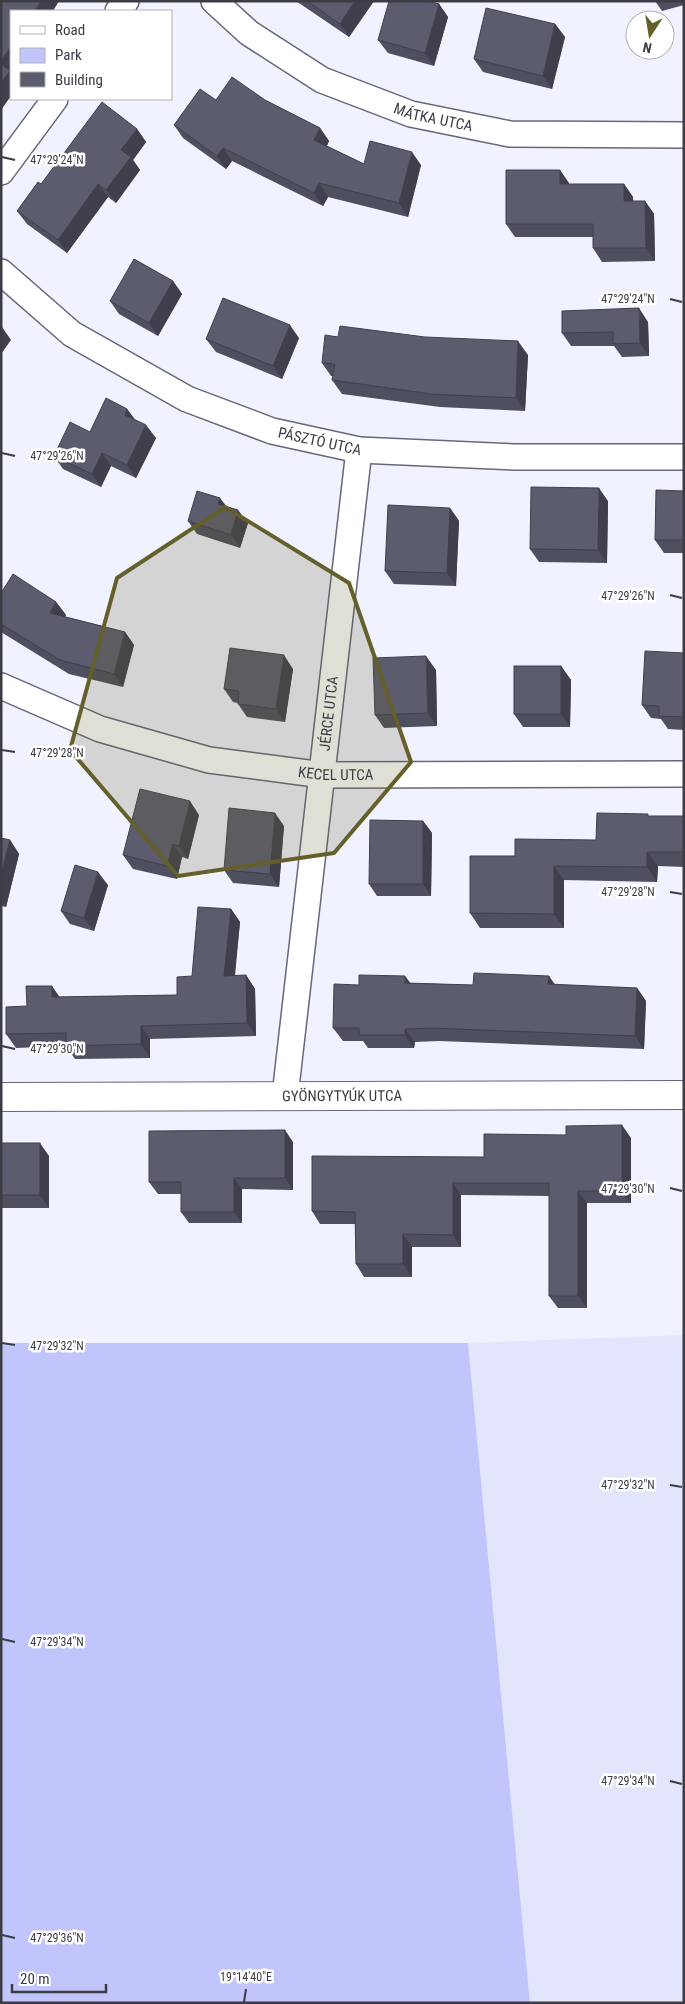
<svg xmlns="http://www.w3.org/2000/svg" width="685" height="2004" viewBox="0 0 685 2004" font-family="'Roboto Condensed',sans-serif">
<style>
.built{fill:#e3e5fc}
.green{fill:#c2c5fb}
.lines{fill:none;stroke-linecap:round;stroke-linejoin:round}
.minor-casing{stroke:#666779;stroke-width:28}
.tertiary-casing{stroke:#666779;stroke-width:30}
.minor{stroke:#fff;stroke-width:25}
.tertiary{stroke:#fff;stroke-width:28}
.wall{fill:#4e4f5f}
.shaded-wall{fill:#40404d}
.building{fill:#5b5c6e;stroke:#40404d}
.marked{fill:#655f2b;fill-opacity:0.2;stroke:#655f2b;stroke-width:4;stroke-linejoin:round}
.ticks{fill:none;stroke:#3b3c44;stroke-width:2}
.labels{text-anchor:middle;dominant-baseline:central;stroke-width:5;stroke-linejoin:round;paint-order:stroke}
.street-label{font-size:15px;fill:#3b3c44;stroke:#fff}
.ticks-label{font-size:12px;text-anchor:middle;fill:#3b3c44;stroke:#fff;stroke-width:5;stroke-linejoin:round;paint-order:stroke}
</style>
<rect width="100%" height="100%" fill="#f1f2ff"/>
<path class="built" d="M 684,1335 L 684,2003 L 530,2003 L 468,1343 Z"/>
<path class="green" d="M 1,1343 L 468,1343 L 530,2003 L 1,2003 Z"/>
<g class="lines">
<g class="minor-casing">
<g id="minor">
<path id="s1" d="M 214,1 L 249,33 L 322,80 L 411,114 L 510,134 L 684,135"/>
<path d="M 118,11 L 126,1"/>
<path d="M 1,172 L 55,99"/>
<path id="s2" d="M 1,272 L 72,334 L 187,399 L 272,431 L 359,450 L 514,457 L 684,457"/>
<path id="s3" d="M 1,686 L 100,729 L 209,760 L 323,775 L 684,774"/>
<path id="s4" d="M 285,1096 L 359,450"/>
</g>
</g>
<g class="tertiary-casing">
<g id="tertiary">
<path id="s5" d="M 1,1097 L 684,1095"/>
</g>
</g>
<use href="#minor" class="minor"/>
<use href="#tertiary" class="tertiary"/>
</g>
<g class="wall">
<path d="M 296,1 L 374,1 L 349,37 Z"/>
<path d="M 655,1 L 684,1 L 684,5 L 662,11 Z"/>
<path d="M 439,4 L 448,17 L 434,66 L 388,53 L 378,40 Z"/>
<path d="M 555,24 L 565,37 L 552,89 L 483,72 L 474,59 Z"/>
<path d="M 216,100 L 265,100 L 320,128 L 329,141 L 327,146 L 364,164 L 421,165 L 408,217 L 328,197 L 323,206 L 232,161 L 226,169 L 183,138 L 174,125 Z"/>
<path d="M 137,129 L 146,142 L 133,160 L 140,170 L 116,203 L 108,197 L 67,253 L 27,224 L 17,211 L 41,184 Z"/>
<path d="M 560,170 L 569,184 L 624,184 L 633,197 L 633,201 L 645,201 L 654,214 L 655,261 L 602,262 L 593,248 L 593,237 L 515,237 L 506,224 Z"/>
<path d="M 173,281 L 182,294 L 158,336 L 119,314 L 110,301 Z"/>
<path d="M 648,322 L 649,356 L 622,357 L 614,346 L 571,346 L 562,333 Z"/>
<path d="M 338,337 L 528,355 L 525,411 L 440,407 L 342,394 L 332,380 L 333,376 L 331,376 L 322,363 Z"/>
<path d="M 299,338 L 282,379 L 216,352 L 206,339 Z"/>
<path d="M 127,409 L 134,419 L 156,438 L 136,478 L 111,466 L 101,487 L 63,469 L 54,456 L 90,432 Z"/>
<path d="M 684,491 L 684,553 L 664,553 L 655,540 Z"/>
<path d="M 608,501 L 607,563 L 539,562 L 530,549 Z"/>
<path d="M 226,506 L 248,523 L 240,548 L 197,534 L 188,521 Z"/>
<path d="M 450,508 L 459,521 L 456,586 L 394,584 L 385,571 Z"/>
<path d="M 1,593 L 56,602 L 66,615 L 65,617 L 125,632 L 134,645 L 123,687 L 69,674 L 1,632 Z"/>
<path d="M 684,653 L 684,730 L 668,729 L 661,719 L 651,718 L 642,705 Z"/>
<path d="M 561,666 L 571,680 L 570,727 L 523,727 L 514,714 Z"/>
<path d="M 293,669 L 285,722 L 247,717 L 238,704 L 238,703 L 233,702 L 224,689 Z"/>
<path d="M 436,670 L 437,726 L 384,728 L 375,715 Z"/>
<path d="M 199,815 L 188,859 L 182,857 L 177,879 L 133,869 L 123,855 Z"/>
<path d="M 649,816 L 684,816 L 684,867 L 658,866 L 657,882 L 564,880 L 564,928 L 480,928 L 470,913 L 515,856 L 596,840 Z"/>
<path d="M 423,821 L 432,833 L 431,896 L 377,896 L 369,884 Z"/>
<path d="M 284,826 L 279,887 L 233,883 L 224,870 Z"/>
<path d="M 1,838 L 10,840 L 19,854 L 6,907 L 1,906 Z"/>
<path d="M 108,885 L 94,931 L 70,924 L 61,911 Z"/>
<path d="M 231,909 L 240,922 L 235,976 L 246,975 L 255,989 L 256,1036 L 150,1039 L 150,1058 L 75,1059 L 66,1046 L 16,1048 L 6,1034 L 27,1006 L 60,997 L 177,995 L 192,976 Z"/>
<path d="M 549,976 L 554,985 L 637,988 L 646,1001 L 644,1049 L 439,1041 L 415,1042 L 414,1048 L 368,1048 L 363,1041 L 343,1041 L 333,1028 L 411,983 L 473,985 Z"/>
<path d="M 631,1138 L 631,1203 L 587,1203 L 587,1308 L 558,1308 L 549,1296 L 549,1196 L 461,1195 L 461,1247 L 412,1247 L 412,1277 L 364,1277 L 356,1264 L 355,1224 L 320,1224 L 312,1211 Z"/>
<path d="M 293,1142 L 293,1190 L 242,1189 L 242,1223 L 189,1223 L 181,1212 L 181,1194 L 158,1194 L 149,1182 Z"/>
<path d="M 1,1143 L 49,1156 L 49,1208 L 1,1208 Z"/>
</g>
<g class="shaded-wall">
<path d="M 41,1 L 59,1 L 53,11 L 35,11 Z"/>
<path d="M 355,1 L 374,1 L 349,37 L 340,24 Z"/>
<path d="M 439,4 L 448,17 L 434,66 L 425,53 Z"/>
<path d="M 555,24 L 565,37 L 552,89 L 543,76 Z"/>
<path d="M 11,46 L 11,96 L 1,110 L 1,61 Z"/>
<path d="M 320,128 L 329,141 L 323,153 L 314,140 Z"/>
<path d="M 137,129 L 146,142 L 133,160 L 140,170 L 116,203 L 106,190 L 121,150 Z"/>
<path d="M 223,148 L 232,161 L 226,169 L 217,156 Z"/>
<path d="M 412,152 L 421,165 L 408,217 L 399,203 Z"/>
<path d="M 560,170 L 569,183 L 569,197 L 560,184 Z"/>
<path d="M 319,183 L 328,197 L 323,206 L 314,193 Z"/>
<path d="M 98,184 L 108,197 L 67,253 L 58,240 Z"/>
<path d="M 624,184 L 633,197 L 634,214 L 624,201 Z"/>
<path d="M 645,201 L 654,214 L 655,261 L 646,248 Z"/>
<path d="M 173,281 L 182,294 L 158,336 L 149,323 Z"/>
<path d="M 639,308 L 648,322 L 649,356 L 640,343 Z"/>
<path d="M 290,325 L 299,338 L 282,379 L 273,366 Z"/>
<path d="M 2,327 L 11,340 L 1,354 L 1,328 Z"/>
<path d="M 518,341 L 528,355 L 525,411 L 516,398 Z"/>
<path d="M 127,409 L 137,422 L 125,415 Z"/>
<path d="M 146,425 L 156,438 L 136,478 L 127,465 Z"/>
<path d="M 102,453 L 111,466 L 101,487 L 92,474 Z"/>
<path d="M 599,488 L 608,501 L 607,563 L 598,550 Z"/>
<path d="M 220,498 L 230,511 L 218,504 Z"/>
<path d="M 450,508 L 459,521 L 456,586 L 447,573 Z"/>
<path d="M 238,510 L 248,523 L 240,548 L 231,535 Z"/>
<path d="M 56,602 L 66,615 L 59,626 L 50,613 Z"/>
<path d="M 125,632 L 134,645 L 123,687 L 114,674 Z"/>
<path d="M 284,655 L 293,669 L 285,722 L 276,709 Z"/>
<path d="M 426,656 L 436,670 L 437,726 L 428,713 Z"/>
<path d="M 561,666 L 571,680 L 570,727 L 561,714 Z"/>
<path d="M 190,801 L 199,815 L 188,859 L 179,846 Z"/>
<path d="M 275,813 L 284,826 L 279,887 L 270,874 Z"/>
<path d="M 423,821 L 432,833 L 431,896 L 423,884 Z"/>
<path d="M 10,840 L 19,854 L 6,907 L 1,900 L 1,875 Z"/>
<path d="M 173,844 L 182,857 L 177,879 L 167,866 Z"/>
<path d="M 647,852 L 658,866 L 657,882 L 647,867 Z"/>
<path d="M 554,866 L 564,880 L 564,928 L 554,914 Z"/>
<path d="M 98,872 L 108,885 L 94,931 L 84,918 Z"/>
<path d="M 231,909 L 240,922 L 233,989 L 224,976 Z"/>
<path d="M 246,975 L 255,989 L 256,1036 L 247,1023 Z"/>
<path d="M 405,976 L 415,989 L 405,983 Z"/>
<path d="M 549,976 L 558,989 L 548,984 Z"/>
<path d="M 52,986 L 61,999 L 52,997 Z"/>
<path d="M 637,988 L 646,1001 L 644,1049 L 635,1036 Z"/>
<path d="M 141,1026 L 150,1039 L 150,1058 L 141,1044 Z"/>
<path d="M 405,1029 L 415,1042 L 414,1048 L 405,1035 Z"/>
<path d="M 622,1125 L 631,1138 L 631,1203 L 622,1191 Z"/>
<path d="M 285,1130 L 293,1142 L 293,1190 L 285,1178 Z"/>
<path d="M 40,1143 L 49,1156 L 49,1208 L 40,1195 Z"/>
<path d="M 234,1178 L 242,1189 L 242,1223 L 234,1212 Z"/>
<path d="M 453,1183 L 461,1195 L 461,1247 L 453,1235 Z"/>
<path d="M 578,1191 L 587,1203 L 587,1308 L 578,1296 Z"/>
<path d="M 403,1234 L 412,1247 L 412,1277 L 403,1264 Z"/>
</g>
<g class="building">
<path d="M 1,1 L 41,1 L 35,11 L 11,11 L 11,46 L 1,61 Z"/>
<path d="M 307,1 L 355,1 L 340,24 Z"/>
<path d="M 389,1 L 429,1 L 439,4 L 425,53 L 378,40 Z"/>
<path d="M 486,8 L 555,24 L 543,76 L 474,59 Z"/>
<path d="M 1,64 L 10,71 L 1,83 Z"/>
<path d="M 232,77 L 265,100 L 320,128 L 314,140 L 364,164 L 370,141 L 412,152 L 399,203 L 319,183 L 314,193 L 223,148 L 217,156 L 174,125 L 200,89 L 216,100 Z"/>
<path d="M 102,102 L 137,129 L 121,150 L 131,157 L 106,190 L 98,184 L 58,240 L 17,211 L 38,182 L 41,184 Z"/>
<path d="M 506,170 L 560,170 L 560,184 L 624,184 L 624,201 L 645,201 L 646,248 L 593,248 L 593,224 L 506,224 Z"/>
<path d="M 134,259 L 173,281 L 149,323 L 110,301 Z"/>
<path d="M 223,298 L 290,325 L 273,366 L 206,339 Z"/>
<path d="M 639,308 L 640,343 L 613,344 L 613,332 L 562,333 L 562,311 Z"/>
<path d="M 340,326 L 425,337 L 518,341 L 516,398 L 431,394 L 332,380 L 335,364 L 322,363 L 325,335 L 338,337 Z"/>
<path d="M 106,398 L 127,409 L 125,415 L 146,425 L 127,465 L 102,453 L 92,474 L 54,456 L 70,422 L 90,432 Z"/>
<path d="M 531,487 L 599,488 L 598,550 L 530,549 Z"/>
<path d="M 656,490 L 684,491 L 684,540 L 655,540 Z"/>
<path d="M 197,491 L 220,498 L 218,504 L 238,510 L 231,535 L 188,521 Z"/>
<path d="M 388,505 L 450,508 L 447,573 L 385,571 Z"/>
<path d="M 13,574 L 56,602 L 50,613 L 125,632 L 114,674 L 60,660 L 1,624 L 1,593 Z"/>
<path d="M 230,648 L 284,655 L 276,709 L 238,704 L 239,691 L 224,689 Z"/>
<path d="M 645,651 L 684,653 L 684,717 L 659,716 L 659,706 L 642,705 Z"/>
<path d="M 426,656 L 428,713 L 375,715 L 373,658 Z"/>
<rect x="514" y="666" width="47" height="48"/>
<path d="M 140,789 L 190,801 L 179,846 L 173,844 L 167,866 L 123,855 Z"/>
<path d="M 229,808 L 275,813 L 270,874 L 224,870 Z"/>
<path d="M 597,813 L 648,814 L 648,816 L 684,816 L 684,852 L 647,852 L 647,867 L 554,866 L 554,914 L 470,913 L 470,856 L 515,856 L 515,839 L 596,840 Z"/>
<path d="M 370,820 L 423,821 L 423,884 L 369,884 Z"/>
<path d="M 1,838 L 10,840 L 1,875 Z"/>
<path d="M 75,865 L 98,872 L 84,918 L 61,911 Z"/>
<path d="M 198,907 L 231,909 L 224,976 L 246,975 L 247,1023 L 141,1026 L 141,1044 L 66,1046 L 66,1033 L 6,1034 L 6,1007 L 27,1006 L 26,986 L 52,986 L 52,997 L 177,995 L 177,977 L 192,976 Z"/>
<path d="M 474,973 L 549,976 L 548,984 L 637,988 L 635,1036 L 430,1028 L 405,1029 L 405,1035 L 359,1035 L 359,1028 L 333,1028 L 334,984 L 359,985 L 359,975 L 405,976 L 405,983 L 473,985 Z"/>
<path d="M 622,1125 L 622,1191 L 578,1191 L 578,1296 L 549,1296 L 549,1183 L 453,1183 L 453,1235 L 403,1234 L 403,1264 L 356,1264 L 355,1212 L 312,1211 L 312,1156 L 484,1157 L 484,1134 L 566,1135 L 566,1126 Z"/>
<path d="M 285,1130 L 285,1178 L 234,1178 L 234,1212 L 181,1212 L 181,1182 L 149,1182 L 149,1131 Z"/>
<rect x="1" y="1143" width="39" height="52"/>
</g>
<path class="marked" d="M 225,507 L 349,583 L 411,762 L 334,853 L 178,876 L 70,750 L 117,578 Z"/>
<path class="ticks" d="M 2,157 L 15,160M 670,299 L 682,302M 2,453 L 15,456M 670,595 L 682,598M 2,750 L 15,752M 670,892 L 682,894M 2,1046 L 15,1049M 670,1188 L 682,1191M 2,1343 L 15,1345M 670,1485 L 682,1487M 2,1639 L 15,1642M 670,1781 L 682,1784M 2,1935 L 15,1938M 244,2002 L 246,1989"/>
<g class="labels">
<g class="street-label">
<text stroke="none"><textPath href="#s1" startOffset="252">MÁTKA UTCA</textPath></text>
<text stroke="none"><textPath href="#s2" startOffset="366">PÁSZTÓ UTCA</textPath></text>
<text stroke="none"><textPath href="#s4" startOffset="385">JÉRCE UTCA</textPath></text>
<text stroke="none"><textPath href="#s3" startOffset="349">KECEL UTCA</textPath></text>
<text stroke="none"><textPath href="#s5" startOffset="341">GYÖNGYTYÚK UTCA</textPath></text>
</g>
</g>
<g class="ticks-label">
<text x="57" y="164">47°29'24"N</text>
<text x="628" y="303">47°29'24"N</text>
<text x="57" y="460">47°29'26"N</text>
<text x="628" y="600">47°29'26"N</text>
<text x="57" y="757">47°29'28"N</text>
<text x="628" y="896">47°29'28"N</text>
<text x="57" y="1053">47°29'30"N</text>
<text x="628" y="1193">47°29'30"N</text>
<text x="57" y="1350">47°29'32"N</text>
<text x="628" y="1489">47°29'32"N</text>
<text x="57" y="1646">47°29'34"N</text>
<text x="628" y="1785">47°29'34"N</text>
<text x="57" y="1942">47°29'36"N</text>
<text x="246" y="1981">19°14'40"E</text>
</g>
<rect width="685" height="2004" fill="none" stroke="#3b3c44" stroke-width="5"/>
<rect x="10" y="10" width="162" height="90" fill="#ffffff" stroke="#b1b1b4"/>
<rect x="20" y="26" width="25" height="8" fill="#ffffff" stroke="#b1b1b4"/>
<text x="55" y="35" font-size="15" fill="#3b3c44">Road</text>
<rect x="20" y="48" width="25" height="15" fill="#c2c5fb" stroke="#b1b1b4"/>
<text x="55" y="60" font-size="15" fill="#3b3c44">Park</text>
<rect x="20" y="72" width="25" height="15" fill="#5b5c6e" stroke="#b1b1b4"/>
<text x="55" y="85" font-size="15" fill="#3b3c44">Building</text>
<g transform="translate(650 35) rotate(192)"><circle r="24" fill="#ffffff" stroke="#b1b1b4"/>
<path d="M0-4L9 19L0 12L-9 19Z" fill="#655f2b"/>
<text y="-8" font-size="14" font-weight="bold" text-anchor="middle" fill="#3b3c44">N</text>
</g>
<path d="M12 1984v8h94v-8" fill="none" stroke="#3b3c44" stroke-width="2.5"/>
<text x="20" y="1984" font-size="15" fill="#3b3c44" stroke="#ffffff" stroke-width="4" paint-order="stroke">20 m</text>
</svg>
